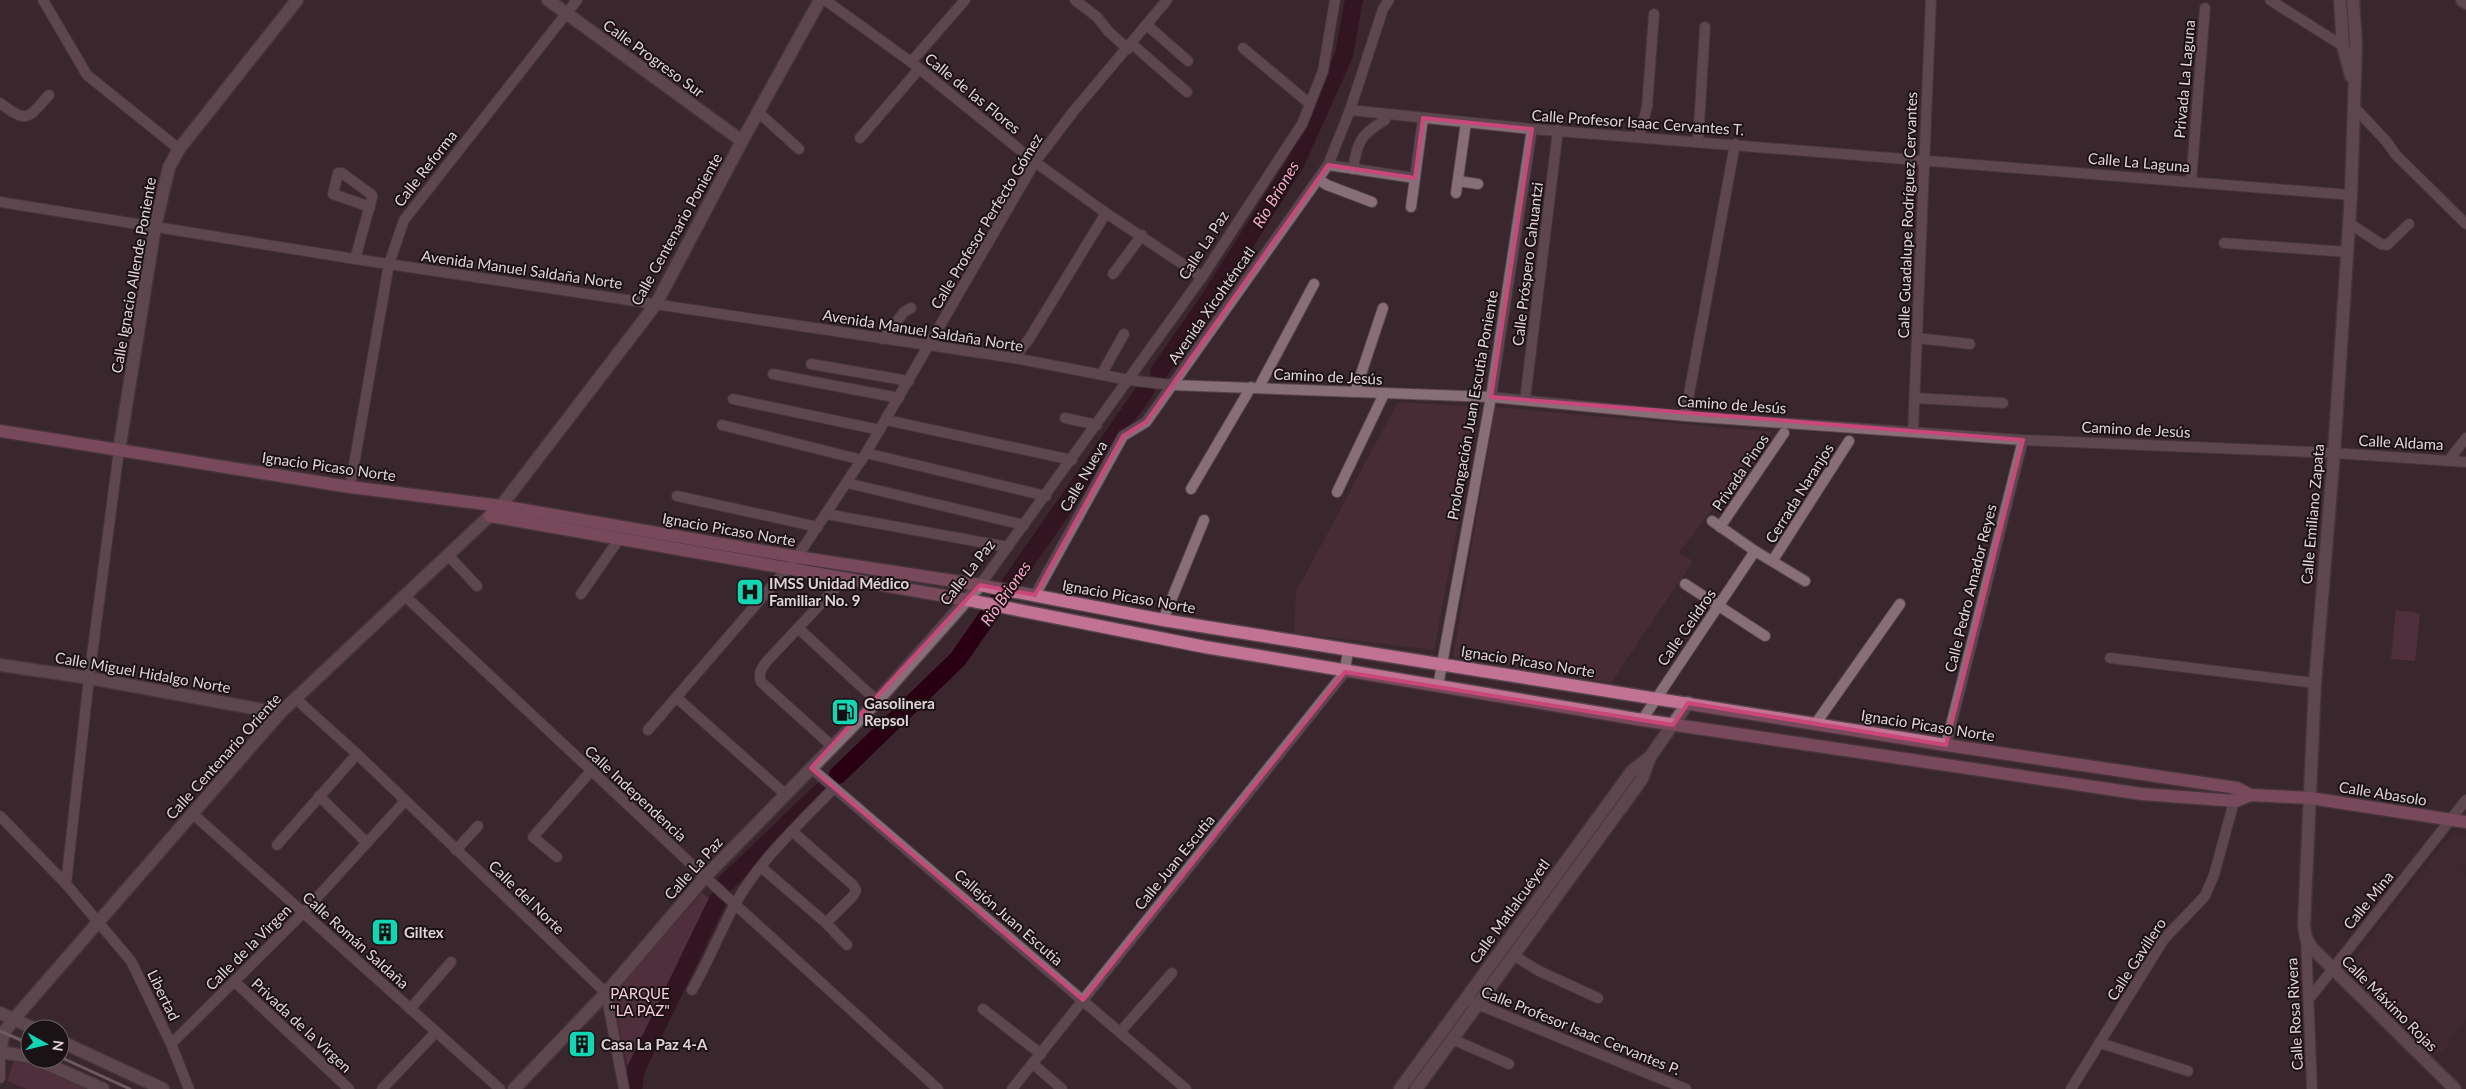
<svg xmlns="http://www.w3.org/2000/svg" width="2466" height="1089" viewBox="0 0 2466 1089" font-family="Lato,sans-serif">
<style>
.built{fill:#472c36}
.green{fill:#6c3b4e}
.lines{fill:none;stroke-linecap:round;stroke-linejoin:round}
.river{stroke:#290012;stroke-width:18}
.minor-casing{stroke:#56454c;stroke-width:12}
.tertiary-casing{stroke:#56454c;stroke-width:15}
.secondary-casing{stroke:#56454c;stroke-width:15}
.primary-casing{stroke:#56454c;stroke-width:15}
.minor{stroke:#876e77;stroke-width:10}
.tertiary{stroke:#876e77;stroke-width:12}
.secondary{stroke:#876e77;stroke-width:12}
.primary{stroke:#c27393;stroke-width:12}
.rail{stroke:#aa9ba0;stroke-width:3}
.marked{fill:none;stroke:#ca477a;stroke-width:4;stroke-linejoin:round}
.labels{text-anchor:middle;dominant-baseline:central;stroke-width:4;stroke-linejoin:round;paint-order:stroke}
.street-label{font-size:15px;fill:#e1d4d8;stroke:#1b1215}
.poi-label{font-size:15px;font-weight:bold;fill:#e1d4d8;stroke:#1b1215;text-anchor:start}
.park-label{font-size:15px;fill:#f8ccdb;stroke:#1b1215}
.water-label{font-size:16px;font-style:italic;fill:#fea8c8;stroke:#1b1215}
</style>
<rect width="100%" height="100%" fill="#3a262d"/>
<g class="built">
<path d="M 1398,402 L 1480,407 L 1434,650 L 1294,633 L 1296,592 Z"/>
<path d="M 1495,407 L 1771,432 L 1679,553 L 1693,561 L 1611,683 L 1453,657 Z"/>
<path d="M 2454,831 L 2466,835 L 2466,864 L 2461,870 L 2466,875 L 2466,1018 L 2439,1057 L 2342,973 Z"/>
</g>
<g class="green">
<path d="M 2396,610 L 2420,613 L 2415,661 L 2391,659 Z"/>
<path d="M 702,893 L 717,903 L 630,1078 L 612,994 Z"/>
<path d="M 16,1055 L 90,1089 L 27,1089 L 7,1081 Z"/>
</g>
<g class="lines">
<g class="river">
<path d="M 1159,372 L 1213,294 L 1295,164 L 1344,55 L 1354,0"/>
<path d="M 838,775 L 958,659 L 1146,389"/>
<path d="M 726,883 L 823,790"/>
<path d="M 633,1089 L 636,1069 L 718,900"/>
</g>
<g class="minor-casing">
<g id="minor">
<path d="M 43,0 L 87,75 L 179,149"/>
<path d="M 825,0 L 911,62 L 1035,162 L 1106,213 L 1202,277"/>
<path d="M 1075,0 L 1097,17 L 1109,32 L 1128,49"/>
<path d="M 2270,0 L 2343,46"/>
<path d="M 1147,25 L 1188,61"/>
<path d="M 1132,44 L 1187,92"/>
<path d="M 1243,48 L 1310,104"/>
<path d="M 911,62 L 965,0"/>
<path d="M 0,103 C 28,124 27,119 49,95"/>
<path d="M 2356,109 L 2386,141 L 2396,155 L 2466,224"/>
<path d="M 1350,110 L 1532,129 L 2351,195"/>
<path d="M 758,112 L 799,149"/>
<path d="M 1639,137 L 1647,107 L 1654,14"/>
<path d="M 860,138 L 919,69"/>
<path d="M 1698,142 L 1705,27"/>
<path d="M 1328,165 L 1415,178"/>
<path d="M 1353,169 C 1357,142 1361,134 1385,120 L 1386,114"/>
<path d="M 1318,179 L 1327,185 L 1372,202"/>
<path d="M 1458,181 L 1478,184"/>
<path d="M 2191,182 L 2205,8"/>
<path d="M 1456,193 L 1466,122"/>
<path d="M 0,202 L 355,259 L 1014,358 L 1129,380 L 1172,385 L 1491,397 L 1685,416 L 2023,440 L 2334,453 L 2466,462"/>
<path d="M 1411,207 L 1423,118"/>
<path d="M 2349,223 L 2381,244 L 2387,245 L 2409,224"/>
<path d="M 2224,243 L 2347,252"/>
<path d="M 355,259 L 372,198 L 372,195 L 342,173 L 338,173 L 333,194 L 370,207"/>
<path d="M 1113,274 L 1142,235"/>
<path d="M 1917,338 L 1970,344"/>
<path d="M 883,339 L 904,312 L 911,308"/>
<path d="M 1014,358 L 1029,339 L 1106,213"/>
<path d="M 811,364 L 909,381"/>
<path d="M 773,374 L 899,398"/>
<path d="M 1101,375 L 1124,334"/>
<path d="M 1259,387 L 1314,284"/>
<path d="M 1355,392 L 1383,308"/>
<path d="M 1915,398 L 2003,403"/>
<path d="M 733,399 L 880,430"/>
<path d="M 1525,400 L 1558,130"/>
<path d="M 1685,416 L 1735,144"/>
<path d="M 1065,418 L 1097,425"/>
<path d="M 886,420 L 1072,460"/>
<path d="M 722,425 L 862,460"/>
<path d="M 1913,432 L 1931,0"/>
<path d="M 866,453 L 1046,496"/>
<path d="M 2449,460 L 2466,438"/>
<path d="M 847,483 L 1024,525"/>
<path d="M 350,487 L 389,264 L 404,220 L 577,0"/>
<path d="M 1191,489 L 1251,387"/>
<path d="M 1337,492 L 1384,394"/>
<path d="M 677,496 L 818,527"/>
<path d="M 826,514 L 1008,547"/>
<path d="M 1712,521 L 1755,551 L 1805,581"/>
<path d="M 1720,527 L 1784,433"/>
<path d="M 448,555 L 477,586"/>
<path d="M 1773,560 L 1849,441"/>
<path d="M 1685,584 L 1765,636"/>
<path d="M 980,585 L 1202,277 L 1302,124 L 1323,71 L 1335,0"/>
<path d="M 581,594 L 619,539"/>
<path d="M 1035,595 L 1123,436 L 1146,422 L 1328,165 L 1350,110 L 1383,9 L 1389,0"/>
<path d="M 405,596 L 705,877 L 938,1089"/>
<path d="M 1163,620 L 1204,520"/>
<path d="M 798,628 L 877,701"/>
<path d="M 2110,658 L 2315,683"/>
<path d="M 1438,686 L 1491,397 L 1532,129"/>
<path d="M 677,698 L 785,794"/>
<path d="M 296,699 L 357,754 L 606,993 L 624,1089"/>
<path d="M 1642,720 L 1755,551"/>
<path d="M 1816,723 L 1900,604"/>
<path d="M 648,730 L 797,557 L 866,453 L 1035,162 L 1073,112 L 1167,0"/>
<path d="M 1946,745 L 2023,440"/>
<path d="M 833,747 L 761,682 C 758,673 761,669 767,661 L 845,578"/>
<path d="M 811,768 L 1186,1089"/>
<path d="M 319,796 L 366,842"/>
<path d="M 192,813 L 500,1089"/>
<path d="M 0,816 L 66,884 L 131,961 L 171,1044 L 189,1089"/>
<path d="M 792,831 L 853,885 L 856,890 L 853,896 L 826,923"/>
<path d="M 277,845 L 357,754"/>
<path d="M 456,850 L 478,826"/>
<path d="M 557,857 L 533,837 L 591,771"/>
<path d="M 761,867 L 826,923 L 847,945"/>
<path d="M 66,884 L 89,678 L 119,450"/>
<path d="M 2306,939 L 2312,1089"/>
<path d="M 1513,955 L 1539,971 L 1598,998"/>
<path d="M 235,982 L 349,1089"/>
<path d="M 692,990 C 708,962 720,932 735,904 C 760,860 799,824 834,788"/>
<path d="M 2309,999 L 2466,800"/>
<path d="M 1472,1002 L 1686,1089"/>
<path d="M 410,1009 L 451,962"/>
<path d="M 983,1009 L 1041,1054"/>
<path d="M 1120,1032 L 1172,973"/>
<path d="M 1452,1039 L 1509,1064"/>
<path d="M 2100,1043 L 2188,1071"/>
<path d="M 171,1044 L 303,913 L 405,801"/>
<path d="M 1033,1064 L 1062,1089"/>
<path d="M 0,1078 L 0,1052"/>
<path d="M 382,1089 L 436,1032"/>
<path d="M 1012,1089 L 1345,672 L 1348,649"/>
<path d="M 2071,1089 L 2164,939 L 2205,896 L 2214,875 L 2236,794"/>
</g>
</g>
<g class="tertiary-casing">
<g id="tertiary">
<path d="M 548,0 L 742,141"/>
<path d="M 2462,0 L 2466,3"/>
<path d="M 119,450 L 155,227 L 169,167 L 179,149 L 297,0"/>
<path d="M 501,506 L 656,304 L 742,141 L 820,0"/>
</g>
</g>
<g class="secondary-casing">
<g id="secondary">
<path d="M 2340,0 L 2343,46 L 2351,76"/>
<path d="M 2353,0 L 2356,44 L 2351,195 L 2334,453 L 2315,683 L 2304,925 L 2306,938 L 2311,947 L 2455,1089"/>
<path d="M 0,665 L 89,678 L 280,713"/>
<path d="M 0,1013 L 35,1029"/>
<path d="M 60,1041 L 163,1089"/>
<path d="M 0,1052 L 4,1032 L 14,1019 L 280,713 L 497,509"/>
<path d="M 0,1052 L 30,1057"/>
<path d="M 36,1059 L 103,1089"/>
<path d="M 514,1089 L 606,993 L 705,877 L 877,701 L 980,585"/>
<path d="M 1400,1089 L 1632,771 L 1650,757 L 1688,703"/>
<path d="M 1416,1089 L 1642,779 L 1650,757"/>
</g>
</g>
<g class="primary-casing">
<g id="primary">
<path d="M 0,431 L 350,487 L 501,506 L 797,557 L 980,585 L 1163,620 L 1946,745 L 2237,788 L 2251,795"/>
<path d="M 490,516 L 968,600 L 1205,647 L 1642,720 L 2142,794 L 2236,801 L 2251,795 L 2310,798 L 2466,822"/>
</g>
</g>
<use href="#minor" class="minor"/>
<use href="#tertiary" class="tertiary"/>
<use href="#secondary" class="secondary"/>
<use href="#primary" class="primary"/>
<g class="rail">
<path d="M 0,1031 L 30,1044"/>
<path d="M 60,1057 L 130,1089"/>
</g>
</g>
<path d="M0 0H2466V1089H0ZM 1423,118 L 1532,129 L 1491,397 L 2023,440 L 1946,745 L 1688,703 L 1673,725 L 1345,672 L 1083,1000 L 811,768 L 980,585 L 1035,595 L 1123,436 L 1146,422 L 1328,165 L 1415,178 Z" fill="#3a262d" fill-opacity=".55" fill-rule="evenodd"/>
<path class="marked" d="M 1423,118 L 1532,129 L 1491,397 L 2023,440 L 1946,745 L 1688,703 L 1673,725 L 1345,672 L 1083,1000 L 811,768 L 980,585 L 1035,595 L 1123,436 L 1146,422 L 1328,165 L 1415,178 Z"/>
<defs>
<g id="hospital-square" transform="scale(1.4375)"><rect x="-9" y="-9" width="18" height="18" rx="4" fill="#12d5b4" stroke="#1b1215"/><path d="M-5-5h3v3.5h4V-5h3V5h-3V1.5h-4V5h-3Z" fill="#111"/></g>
<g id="fuel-square" transform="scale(1.4375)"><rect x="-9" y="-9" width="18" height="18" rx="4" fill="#12d5b4" stroke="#1b1215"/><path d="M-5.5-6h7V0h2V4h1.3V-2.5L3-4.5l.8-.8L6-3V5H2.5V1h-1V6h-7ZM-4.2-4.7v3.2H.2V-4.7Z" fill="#111"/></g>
<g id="building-square" transform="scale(1.4375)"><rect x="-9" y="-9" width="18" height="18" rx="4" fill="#12d5b4" stroke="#1b1215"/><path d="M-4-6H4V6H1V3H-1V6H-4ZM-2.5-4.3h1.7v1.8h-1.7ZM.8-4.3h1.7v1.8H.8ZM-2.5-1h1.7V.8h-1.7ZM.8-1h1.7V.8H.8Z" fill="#111"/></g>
</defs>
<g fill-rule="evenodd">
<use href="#hospital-square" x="750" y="592"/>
<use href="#fuel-square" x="845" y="712"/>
<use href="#building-square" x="385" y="932"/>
<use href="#building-square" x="582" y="1044"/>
</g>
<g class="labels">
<g class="street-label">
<text transform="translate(654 58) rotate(36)">Calle Progreso Sur</text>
<text transform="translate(2184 79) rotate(-85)">Privada La Laguna</text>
<text transform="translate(973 93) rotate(39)">Calle de las Flores</text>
<text transform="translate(1638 122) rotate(4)">Calle Profesor Isaac Cervantes T.</text>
<text transform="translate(2139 162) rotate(5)">Calle La Laguna</text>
<text transform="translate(425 168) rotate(-52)">Calle Reforma</text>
<text transform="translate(1907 215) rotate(-88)">Calle Guadalupe Rodríguez Cervantes</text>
<text transform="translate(986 221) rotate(-59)">Calle Profesor Perfecto Gómez</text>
<text transform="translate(676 229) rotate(-61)">Calle Centenario Poniente</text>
<text transform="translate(1203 245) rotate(-57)">Calle La Paz</text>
<text transform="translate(1527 264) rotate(-83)">Calle Próspero Cahuantzi</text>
<text transform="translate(522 269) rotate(8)">Avenida Manuel Saldaña Norte</text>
<text transform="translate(133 275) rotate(-80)">Calle Ignacio Allende Poniente</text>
<text transform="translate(1211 305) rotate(-55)">Avenida Xicohténcatl</text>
<text transform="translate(923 330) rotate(9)">Avenida Manuel Saldaña Norte</text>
<text transform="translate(1328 376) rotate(3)">Camino de Jesús</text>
<text transform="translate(1732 404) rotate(4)">Camino de Jesús</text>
<text transform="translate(1472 405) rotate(-80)">Prolongación Juan Escutia Poniente</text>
<text transform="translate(2136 429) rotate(3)">Camino de Jesús</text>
<text transform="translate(2401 442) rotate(3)">Calle Aldama</text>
<text transform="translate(329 466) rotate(8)">Ignacio Picaso Norte</text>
<text transform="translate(1740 472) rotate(-56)">Privada Pinos</text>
<text transform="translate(1083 476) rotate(-60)">Calle Nueva</text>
<text transform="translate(1799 493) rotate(-58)">Cerrada Naranjos</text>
<text transform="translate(2312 514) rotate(-85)">Calle Emiliano Zapata</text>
<text transform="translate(729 529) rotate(10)">Ignacio Picaso Norte</text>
<text transform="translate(967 572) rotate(-52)">Calle La Paz</text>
<text transform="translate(1970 588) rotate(-76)">Calle Pedro Amador Reyes</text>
<text transform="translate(1129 596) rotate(10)">Ignacio Picaso Norte</text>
<text transform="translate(1686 627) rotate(-55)">Calle Celidros</text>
<text transform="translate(1528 661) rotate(9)">Ignacio Picaso Norte</text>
<text transform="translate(143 672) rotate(10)">Calle Miguel Hidalgo Norte</text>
<text transform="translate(1928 725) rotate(9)">Ignacio Picaso Norte</text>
<text transform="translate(223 756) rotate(-48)">Calle Centenario Oriente</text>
<text transform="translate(636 793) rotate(43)">Calle Independencia</text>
<text transform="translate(2383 793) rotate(9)">Calle Abasolo</text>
<text transform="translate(1174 862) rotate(-51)">Calle Juan Escutia</text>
<text transform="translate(693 868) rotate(-48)">Calle La Paz</text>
<text transform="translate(527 897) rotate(44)">Calle del Norte</text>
<text transform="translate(2368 900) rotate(-51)">Calle Mina</text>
<text transform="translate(1509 911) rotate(-54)">Calle Matlalcuéyetl</text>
<text transform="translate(1009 917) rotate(41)">Callejón Juan Escutia</text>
<text transform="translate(356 940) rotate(42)">Calle Román Saldaña</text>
<text transform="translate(248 947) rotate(-45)">Calle de la Virgen</text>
<text transform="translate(2136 959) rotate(-57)">Calle Gavillero</text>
<text transform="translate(164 995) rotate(64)">Libertad</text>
<text transform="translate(2390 1003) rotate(45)">Calle Máximo Rojas</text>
<text transform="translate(2294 1014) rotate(-93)">Calle Rosa Rivera</text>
<text transform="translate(302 1025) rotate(43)">Privada de la Virgen</text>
<text transform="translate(1581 1030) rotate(22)">Calle Profesor Isaac Cervantes P.</text>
</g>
<g class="poi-label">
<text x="769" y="583">IMSS Unidad Médico<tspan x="769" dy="17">Familiar No. 9</tspan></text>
<text x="864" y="703">Gasolinera<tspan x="864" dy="17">Repsol</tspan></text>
<text x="404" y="932">Giltex</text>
<text x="601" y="1044">Casa La Paz 4-A</text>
</g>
<g class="park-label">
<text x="640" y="993">PARQUE<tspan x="640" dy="17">"LA PAZ"</tspan></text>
</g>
<g class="water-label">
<text transform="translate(1275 194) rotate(-59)">Rio Briones</text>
<text transform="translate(1005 593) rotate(-55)">Rio Briones</text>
</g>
</g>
<g transform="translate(45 1044) rotate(98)"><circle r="24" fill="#1b1215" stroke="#6a6063"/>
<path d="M0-4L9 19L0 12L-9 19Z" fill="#12d5b4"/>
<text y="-8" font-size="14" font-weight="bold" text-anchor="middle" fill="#e1d4d8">N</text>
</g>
</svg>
